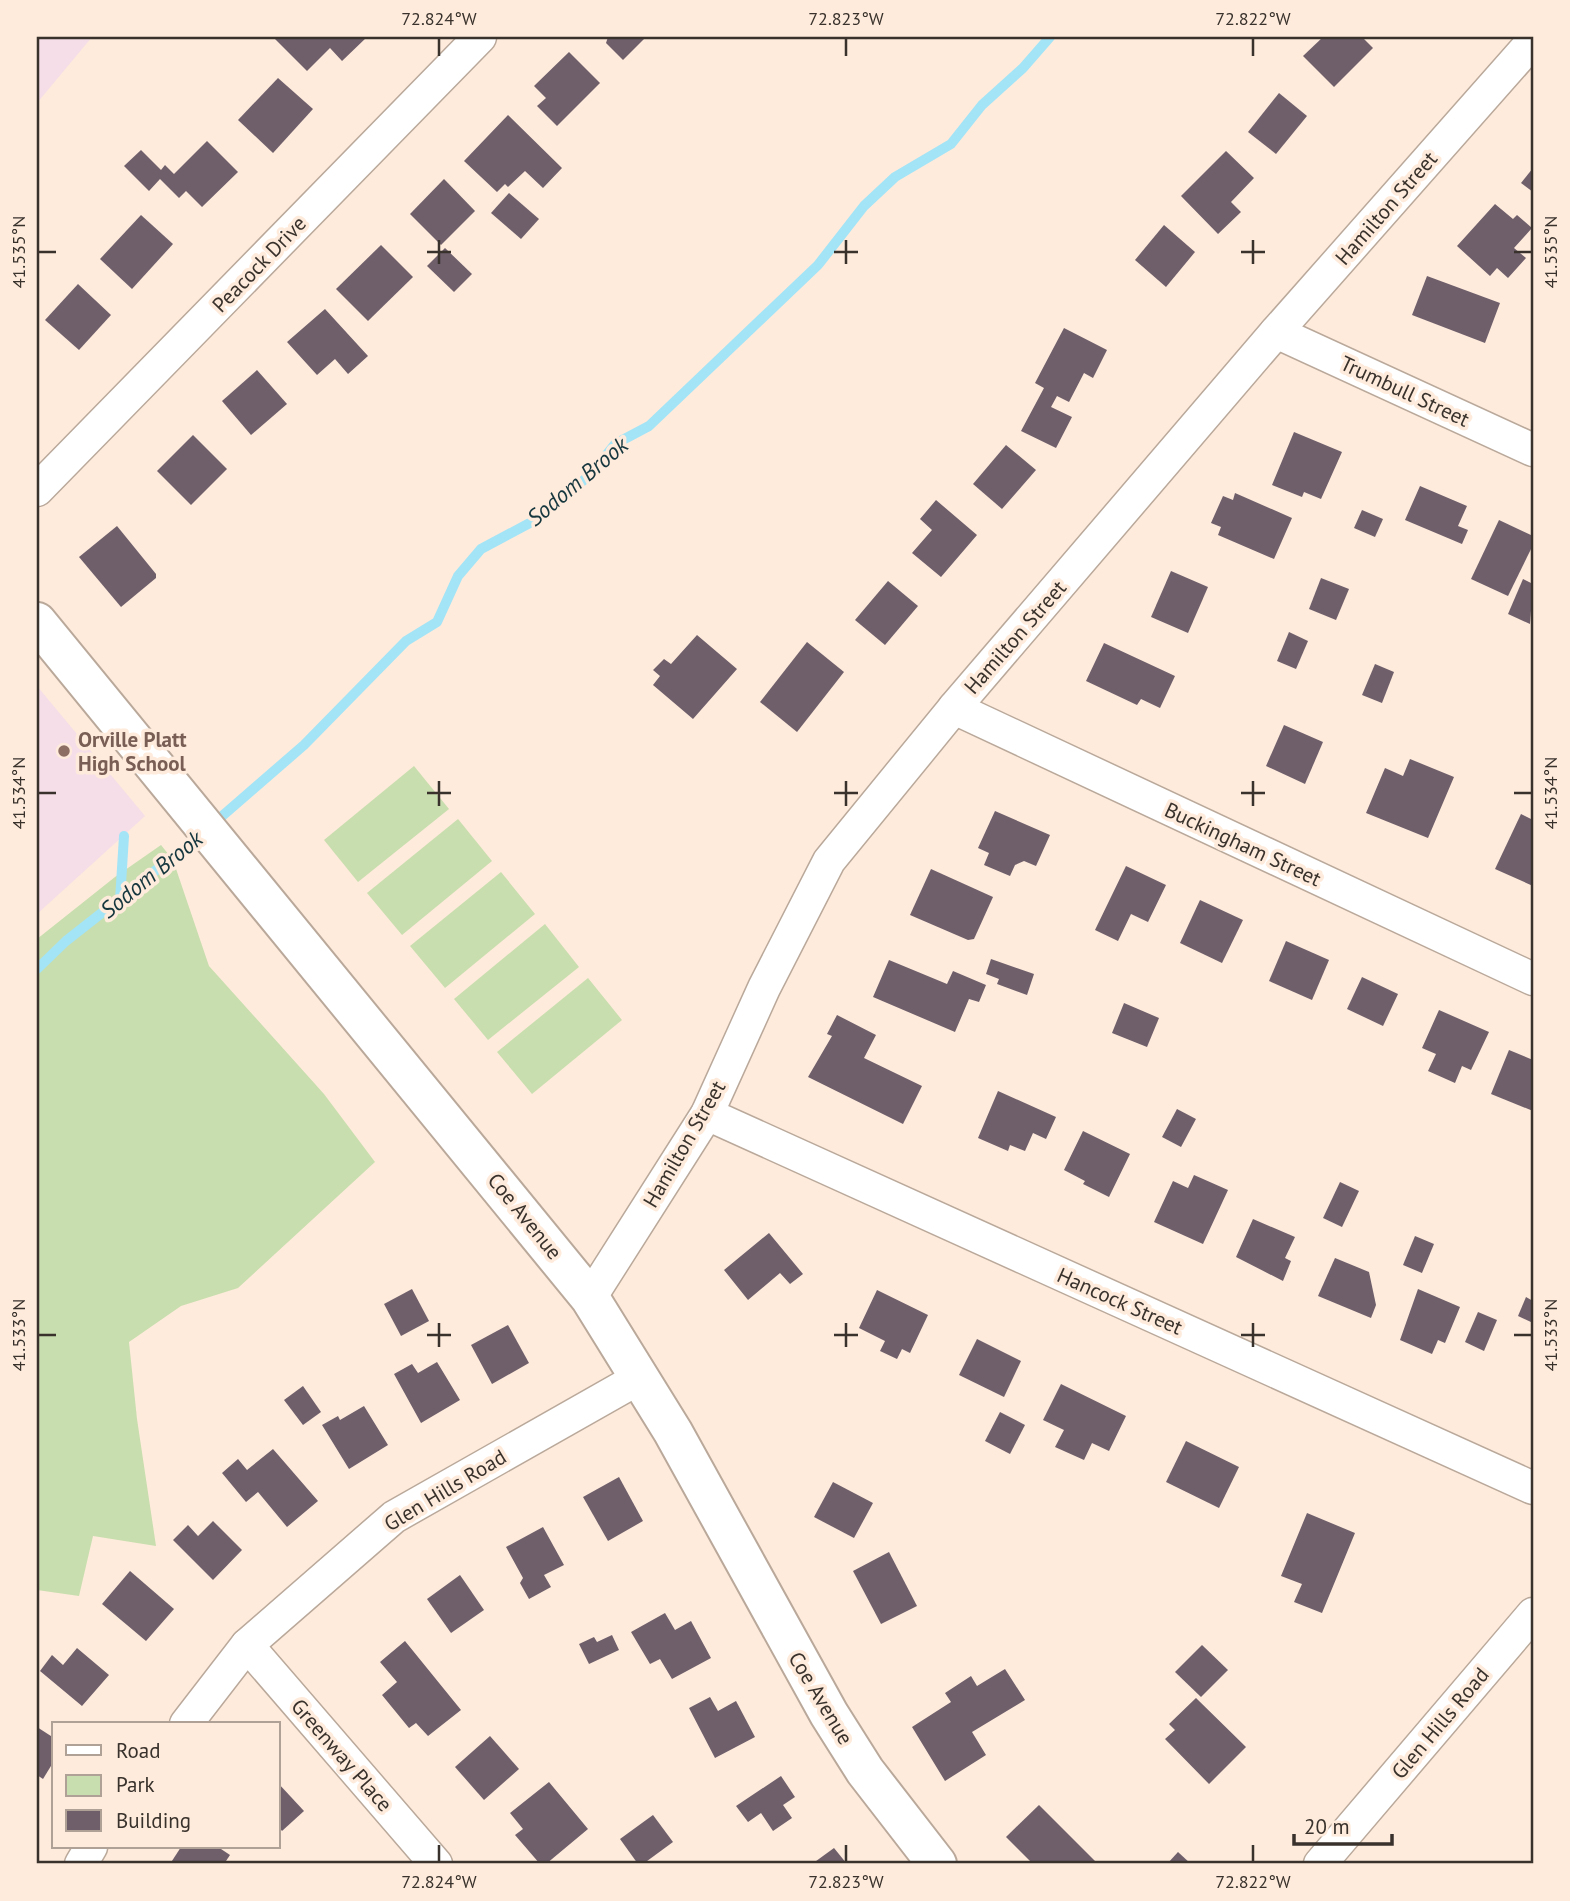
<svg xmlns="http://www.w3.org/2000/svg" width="1570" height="1901" viewBox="0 0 1570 1901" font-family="'PT Sans',sans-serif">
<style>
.education{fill:#f6dee8}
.green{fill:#c9deae}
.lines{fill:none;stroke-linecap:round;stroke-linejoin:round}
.stream{stroke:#a3e4f6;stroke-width:10}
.building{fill:#6f5f6b}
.street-casing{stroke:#baa99b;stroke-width:35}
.secondary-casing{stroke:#baa99b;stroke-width:42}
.street{stroke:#fff;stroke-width:32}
.secondary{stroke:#fff;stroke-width:38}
.ticks{fill:none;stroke:#39322c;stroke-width:2.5}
.education-dot{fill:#8d6e63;stroke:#feebdc;stroke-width:2.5}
.labels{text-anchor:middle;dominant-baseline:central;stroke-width:7;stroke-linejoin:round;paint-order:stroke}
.street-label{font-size:21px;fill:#39322c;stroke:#feebdc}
.education-label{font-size:21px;font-weight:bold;fill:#785e54;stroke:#feebdc;text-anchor:start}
.water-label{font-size:23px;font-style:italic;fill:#17373f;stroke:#feebdc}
.neatline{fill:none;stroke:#39322c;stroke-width:2.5}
.ticks-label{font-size:18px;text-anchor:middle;fill:#39322c}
</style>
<rect width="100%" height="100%" fill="#feebdc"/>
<g class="education">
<path d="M 37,37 L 92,37 L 37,103 Z"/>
<path d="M 37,686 L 145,816 L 37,914 Z"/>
</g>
<g class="green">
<path d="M 414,766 L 449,809 L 358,882 L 324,840 Z"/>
<path d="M 458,819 L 492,861 L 402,935 L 367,893 Z"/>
<path d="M 161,845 L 173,860 L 209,966 L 324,1094 L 375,1162 L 238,1288 L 181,1306 L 129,1342 L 137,1419 L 156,1546 L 93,1536 L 79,1596 L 37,1590 L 37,939 L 115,877 Z"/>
<path d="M 501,872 L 535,914 L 445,988 L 410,946 Z"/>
<path d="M 545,924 L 579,967 L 488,1040 L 454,999 Z"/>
<path d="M 588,978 L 622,1020 L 532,1094 L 497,1052 Z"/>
</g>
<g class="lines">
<g class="stream">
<path d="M 213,824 L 304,745 L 406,641 L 437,622 L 458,576 L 481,549 L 541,517 L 592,473 L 615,444 L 649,426 L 818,265 L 864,206 L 895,177 L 951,144 L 982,105 L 1023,68 L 1050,37"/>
<path d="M 120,900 L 124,836"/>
<path d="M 37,969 L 66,941 L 202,834"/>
</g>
</g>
<g class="building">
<path d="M 278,37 L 367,37 L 342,61 L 330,48 L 307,71 L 275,39 Z"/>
<path d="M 608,37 L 646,37 L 623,60 L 606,43 Z"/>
<path d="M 1323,37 L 1362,37 L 1373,48 L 1334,87 L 1303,56 Z"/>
<path d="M 569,52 L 600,83 L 557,126 L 537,106 L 546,98 L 534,86 Z"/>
<path d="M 278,78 L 313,109 L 273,153 L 238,120 Z"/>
<path d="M 1279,93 L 1307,116 L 1276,154 L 1248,132 Z"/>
<path d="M 508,115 L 562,168 L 543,188 L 525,171 L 508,187 L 505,184 L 497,192 L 464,161 Z"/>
<path d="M 207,141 L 238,172 L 202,207 L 186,191 L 179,198 L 160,179 L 149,191 L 124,166 L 141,150 L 161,170 L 165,165 L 174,174 Z"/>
<path d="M 1226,151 L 1254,178 L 1231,202 L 1241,212 L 1218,234 L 1181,196 Z"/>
<path d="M 1533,168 L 1533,192 L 1521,183 Z"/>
<path d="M 444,179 L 475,211 L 441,245 L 410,214 Z"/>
<path d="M 509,193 L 539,219 L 521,239 L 491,213 Z"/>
<path d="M 1495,204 L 1513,219 L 1517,215 L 1532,228 L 1514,248 L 1526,258 L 1508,278 L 1497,268 L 1490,276 L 1457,246 Z"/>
<path d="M 141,215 L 173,244 L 132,289 L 100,259 Z"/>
<path d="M 1164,225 L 1195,252 L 1166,287 L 1135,260 Z"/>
<path d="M 381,245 L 413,277 L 368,321 L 336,289 Z"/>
<path d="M 445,248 L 472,274 L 454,292 L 427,266 Z"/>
<path d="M 1427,276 L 1500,303 L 1485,343 L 1412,315 Z"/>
<path d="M 78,284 L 111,315 L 79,350 L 45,320 Z"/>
<path d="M 325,309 L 368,356 L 348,374 L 335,359 L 317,375 L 287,342 Z"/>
<path d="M 1064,328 L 1107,350 L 1093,378 L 1084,373 L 1069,402 L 1057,396 L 1051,407 L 1072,417 L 1056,448 L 1021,431 L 1044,388 L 1035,383 Z"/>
<path d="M 257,370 L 287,404 L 251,435 L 222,401 Z"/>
<path d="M 1294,432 L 1342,452 L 1321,499 L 1304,492 L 1302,497 L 1272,485 Z"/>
<path d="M 193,435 L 227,469 L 191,505 L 157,471 Z"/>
<path d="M 1006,445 L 1036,470 L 1002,509 L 973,484 Z"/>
<path d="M 1420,486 L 1467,506 L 1458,526 L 1468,530 L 1462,544 L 1405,520 Z"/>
<path d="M 1235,493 L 1292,518 L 1274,559 L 1218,535 L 1221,527 L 1211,523 L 1223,496 L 1233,500 Z"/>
<path d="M 936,500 L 977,535 L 941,577 L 912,553 L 932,530 L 920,519 Z"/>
<path d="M 1362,510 L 1383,519 L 1375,537 L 1354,528 Z"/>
<path d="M 1499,520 L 1533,536 L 1533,545 L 1508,596 L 1471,579 Z"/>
<path d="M 117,526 L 156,574 L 156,578 L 121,607 L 79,557 Z"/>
<path d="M 1171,571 L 1208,587 L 1188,633 L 1151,617 Z"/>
<path d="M 1321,578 L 1349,589 L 1336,620 L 1309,609 Z"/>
<path d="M 1523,579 L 1533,584 L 1530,624 L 1508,614 Z"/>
<path d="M 888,581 L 918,606 L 885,645 L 855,620 Z"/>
<path d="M 1289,632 L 1308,641 L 1296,669 L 1277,661 Z"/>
<path d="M 697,635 L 737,669 L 693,719 L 653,685 L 660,676 L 653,670 L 664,659 L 671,664 Z"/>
<path d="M 807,642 L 844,672 L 797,732 L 760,702 Z"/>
<path d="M 1104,643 L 1175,676 L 1160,708 L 1141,699 L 1137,705 L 1086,681 Z"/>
<path d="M 1375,664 L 1394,672 L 1382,703 L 1362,695 Z"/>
<path d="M 1284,725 L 1323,742 L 1305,784 L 1266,766 Z"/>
<path d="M 1410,759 L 1454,777 L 1428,838 L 1366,813 L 1385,768 L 1403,776 Z"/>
<path d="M 995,811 L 1050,835 L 1036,866 L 1024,861 L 1015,865 L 1010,876 L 984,865 L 989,853 L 978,848 Z"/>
<path d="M 1521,814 L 1533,820 L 1533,886 L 1495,869 Z"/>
<path d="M 1126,866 L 1166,885 L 1148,922 L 1131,914 L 1118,941 L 1095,930 Z"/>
<path d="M 931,869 L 993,897 L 974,939 L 968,940 L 910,915 Z"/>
<path d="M 1200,900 L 1243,920 L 1222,963 L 1180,943 Z"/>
<path d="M 1286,941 L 1329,960 L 1312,1000 L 1269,981 Z"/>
<path d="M 991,959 L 1034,974 L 1027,995 L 997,984 L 999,979 L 986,974 Z"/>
<path d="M 889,960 L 947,984 L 953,971 L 986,985 L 979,1002 L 969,999 L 955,1032 L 873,997 Z"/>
<path d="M 1362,977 L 1398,994 L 1383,1026 L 1347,1009 Z"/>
<path d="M 1124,1003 L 1159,1018 L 1147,1047 L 1112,1033 Z"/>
<path d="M 1439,1010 L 1489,1032 L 1471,1070 L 1462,1066 L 1455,1083 L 1428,1071 L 1436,1054 L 1422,1048 Z"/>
<path d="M 837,1015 L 876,1035 L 864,1058 L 922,1086 L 903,1124 L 808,1077 L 832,1036 L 827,1034 Z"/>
<path d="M 1509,1050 L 1533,1060 L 1533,1111 L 1491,1094 Z"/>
<path d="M 998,1091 L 1056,1117 L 1046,1139 L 1033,1133 L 1025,1151 L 1010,1145 L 1008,1151 L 978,1138 Z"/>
<path d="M 1177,1109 L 1196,1119 L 1181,1147 L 1162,1137 Z"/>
<path d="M 1083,1131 L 1130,1154 L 1109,1197 L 1083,1184 L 1085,1181 L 1064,1170 Z"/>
<path d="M 1194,1175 L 1228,1190 L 1203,1244 L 1154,1222 L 1173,1181 L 1188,1188 Z"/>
<path d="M 1340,1182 L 1359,1191 L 1342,1227 L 1323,1218 Z"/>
<path d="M 1253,1219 L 1295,1237 L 1285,1258 L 1291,1261 L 1283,1281 L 1236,1257 Z"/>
<path d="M 769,1233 L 803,1274 L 790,1284 L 780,1273 L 748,1300 L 724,1270 Z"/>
<path d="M 1415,1236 L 1434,1244 L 1422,1273 L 1403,1265 Z"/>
<path d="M 1335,1258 L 1369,1272 L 1376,1305 L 1371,1318 L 1318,1296 Z"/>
<path d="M 412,1289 L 429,1321 L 401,1336 L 384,1304 Z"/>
<path d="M 1418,1289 L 1460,1307 L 1445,1343 L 1438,1340 L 1432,1354 L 1400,1340 Z"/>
<path d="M 877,1290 L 928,1315 L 910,1353 L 902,1349 L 897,1359 L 880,1351 L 885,1341 L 859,1328 Z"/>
<path d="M 1526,1297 L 1533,1301 L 1533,1323 L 1518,1316 Z"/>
<path d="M 1478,1312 L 1497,1320 L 1484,1351 L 1465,1342 Z"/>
<path d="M 508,1325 L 529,1363 L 492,1384 L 471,1345 Z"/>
<path d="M 977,1339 L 1021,1361 L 1004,1397 L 959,1375 Z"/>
<path d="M 437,1362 L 460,1400 L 421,1423 L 394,1374 L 412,1364 L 418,1373 Z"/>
<path d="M 1061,1384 L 1126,1416 L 1109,1451 L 1092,1443 L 1084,1460 L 1055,1447 L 1064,1430 L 1043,1420 Z"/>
<path d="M 303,1386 L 321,1412 L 303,1425 L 284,1400 Z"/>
<path d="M 364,1406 L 388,1445 L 349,1469 L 322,1425 L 338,1416 L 340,1420 Z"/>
<path d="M 1000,1412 L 1025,1425 L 1010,1454 L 985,1441 Z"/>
<path d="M 1186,1441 L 1239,1467 L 1219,1508 L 1166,1482 Z"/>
<path d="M 273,1449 L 318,1501 L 287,1527 L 258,1492 L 246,1502 L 222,1473 L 238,1459 L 247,1470 Z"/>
<path d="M 619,1477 L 643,1521 L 608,1541 L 583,1497 Z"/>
<path d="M 833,1482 L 873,1503 L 854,1538 L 814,1517 Z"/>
<path d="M 1307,1513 L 1355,1533 L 1322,1613 L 1294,1602 L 1302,1584 L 1281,1576 Z"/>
<path d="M 213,1521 L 242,1550 L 213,1580 L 173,1540 L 188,1525 L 198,1536 Z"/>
<path d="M 543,1527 L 564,1565 L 544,1575 L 551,1587 L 529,1599 L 520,1583 L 523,1578 L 506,1547 Z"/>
<path d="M 889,1552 L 917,1606 L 881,1624 L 853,1571 Z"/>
<path d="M 130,1571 L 174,1609 L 146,1641 L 102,1604 Z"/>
<path d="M 460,1575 L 484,1610 L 451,1633 L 427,1599 Z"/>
<path d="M 665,1613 L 675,1630 L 691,1621 L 711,1658 L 672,1679 L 660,1659 L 650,1664 L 631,1632 Z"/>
<path d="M 612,1635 L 619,1650 L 589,1664 L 579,1644 L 594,1637 L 597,1642 Z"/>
<path d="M 405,1641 L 461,1710 L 428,1736 L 416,1723 L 409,1728 L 382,1695 L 397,1682 L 380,1662 Z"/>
<path d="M 1202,1645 L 1228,1670 L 1201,1697 L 1175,1672 Z"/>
<path d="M 77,1648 L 109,1675 L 82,1706 L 40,1671 L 52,1655 L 63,1665 Z"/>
<path d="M 1005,1669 L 1025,1700 L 972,1732 L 986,1755 L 945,1781 L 912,1727 L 951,1702 L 945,1693 L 971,1676 L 977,1686 Z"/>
<path d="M 710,1697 L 718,1711 L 736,1701 L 755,1737 L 715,1758 L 689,1708 Z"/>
<path d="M 1196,1698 L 1246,1747 L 1209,1784 L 1165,1739 L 1175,1730 L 1169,1724 Z"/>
<path d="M 37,1727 L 54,1738 L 54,1761 L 43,1779 L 37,1775 Z"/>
<path d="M 490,1736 L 519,1769 L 484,1800 L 455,1767 Z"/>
<path d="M 781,1776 L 795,1797 L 783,1805 L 792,1818 L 773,1831 L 761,1813 L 748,1822 L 736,1806 Z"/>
<path d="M 549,1782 L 588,1829 L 546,1864 L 540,1864 L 515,1835 L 523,1829 L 510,1813 Z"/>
<path d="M 278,1783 L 304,1811 L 282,1831 L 278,1826 Z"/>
<path d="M 1039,1805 L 1096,1862 L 1094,1864 L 1033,1864 L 1006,1837 Z"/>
<path d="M 653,1815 L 673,1842 L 643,1864 L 638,1864 L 620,1839 Z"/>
<path d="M 181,1847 L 218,1847 L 230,1855 L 224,1864 L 170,1864 Z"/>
<path d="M 834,1848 L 847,1864 L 812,1864 Z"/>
<path d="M 1178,1852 L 1191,1864 L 1167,1864 Z"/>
</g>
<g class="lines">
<g class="street-casing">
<g id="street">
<path d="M 1276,332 L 1533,450"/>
<path d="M 37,490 L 480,37"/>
<path d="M 954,708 L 1533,979"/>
<path d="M 707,1114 L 1533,1488"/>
<path d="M 590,1298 L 707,1114 L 764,988 L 829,861 L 954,708 L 1276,332 L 1533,41"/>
<path d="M 247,1645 L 436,1864"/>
<path d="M 186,1724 L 247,1645 L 394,1517 L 641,1377"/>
<path d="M 81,1864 L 91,1847"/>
<path d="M 1320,1864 L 1533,1614"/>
</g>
</g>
<g class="secondary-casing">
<path id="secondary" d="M 37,622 L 590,1298 L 673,1432 L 829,1714 L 865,1771 L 937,1864"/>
</g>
<use href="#street" class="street"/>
<use href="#secondary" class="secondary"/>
</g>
<path class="ticks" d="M 439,38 L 439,56M 846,38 L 846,56M 1253,38 L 1253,56M 439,240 L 439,264M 846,240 L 846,264M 1253,240 L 1253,264M 38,252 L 56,252M 427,252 L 451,252M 834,252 L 858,252M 1241,252 L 1265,252M 1514,252 L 1532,252M 439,781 L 439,806M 846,781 L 846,806M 1253,781 L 1253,806M 38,793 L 56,793M 427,793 L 451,793M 834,793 L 858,793M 1241,793 L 1265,793M 1514,793 L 1532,793M 439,1323 L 439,1347M 846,1323 L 846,1347M 1253,1323 L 1253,1347M 38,1335 L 56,1335M 427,1335 L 451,1335M 834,1335 L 858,1335M 1241,1335 L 1265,1335M 1514,1335 L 1532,1335M 439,1845 L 439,1862M 846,1845 L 846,1862M 1253,1845 L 1253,1862"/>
<circle class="education-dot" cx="64" cy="751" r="7"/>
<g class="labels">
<g class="street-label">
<text transform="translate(1386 208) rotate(-49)">Hamilton Street</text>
<text transform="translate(259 264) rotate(-46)">Peacock Drive</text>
<text transform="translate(1405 391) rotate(25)">Trumbull Street</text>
<text transform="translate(1015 637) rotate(-49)">Hamilton Street</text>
<text transform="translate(1243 844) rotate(25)">Buckingham Street</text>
<text transform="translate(684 1144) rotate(-60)">Hamilton Street</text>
<text transform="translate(525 1216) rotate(51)">Coe Avenue</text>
<text transform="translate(1120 1301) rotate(24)">Hancock Street</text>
<text transform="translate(445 1490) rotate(-31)">Glen Hills Road</text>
<text transform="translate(821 1698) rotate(59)">Coe Avenue</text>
<text transform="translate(1440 1723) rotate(-50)">Glen Hills Road</text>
<text transform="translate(342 1755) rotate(49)">Greenway Place</text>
</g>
<g class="education-label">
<text x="78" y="739">Orville Platt<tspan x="78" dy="24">High School</tspan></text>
</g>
<g class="water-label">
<text transform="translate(577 481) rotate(-40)">Sodom Brook</text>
<text transform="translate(151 874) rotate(-39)">Sodom Brook</text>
</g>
</g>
<rect width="1570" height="1901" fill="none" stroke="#feebdc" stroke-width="77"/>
<rect x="52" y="1722" width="228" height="126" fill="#feebdc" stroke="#afa196" stroke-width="2"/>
<rect x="66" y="1745" width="35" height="10" fill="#ffffff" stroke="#afa196" stroke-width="2"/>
<text x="116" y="1758" font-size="21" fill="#39322c">Road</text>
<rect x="66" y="1775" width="35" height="21" fill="#c9deae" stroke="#afa196" stroke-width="2"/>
<text x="116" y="1792" font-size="21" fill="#39322c">Park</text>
<rect x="66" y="1810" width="35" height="21" fill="#6f5f6b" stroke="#afa196" stroke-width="2"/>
<text x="116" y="1828" font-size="21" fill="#39322c">Building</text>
<path d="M1294 1834v10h98v-10" fill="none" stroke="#39322c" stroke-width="3.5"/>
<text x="1304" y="1834" font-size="21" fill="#39322c" stroke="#feebdc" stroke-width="5" paint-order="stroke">20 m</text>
<rect x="38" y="38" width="1494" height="1824" class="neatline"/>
<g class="ticks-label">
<text x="439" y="25">72.824°W</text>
<text x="846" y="25">72.823°W</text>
<text x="1253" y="25">72.822°W</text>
<text transform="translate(19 252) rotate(-90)" y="6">41.535°N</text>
<text transform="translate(1551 252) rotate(-90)" y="6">41.535°N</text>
<text transform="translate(19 793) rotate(-90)" y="6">41.534°N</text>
<text transform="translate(1551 793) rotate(-90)" y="6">41.534°N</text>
<text transform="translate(19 1335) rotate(-90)" y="6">41.533°N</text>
<text transform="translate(1551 1335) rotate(-90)" y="6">41.533°N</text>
<text x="439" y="1888">72.824°W</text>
<text x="846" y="1888">72.823°W</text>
<text x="1253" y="1888">72.822°W</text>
</g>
</svg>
